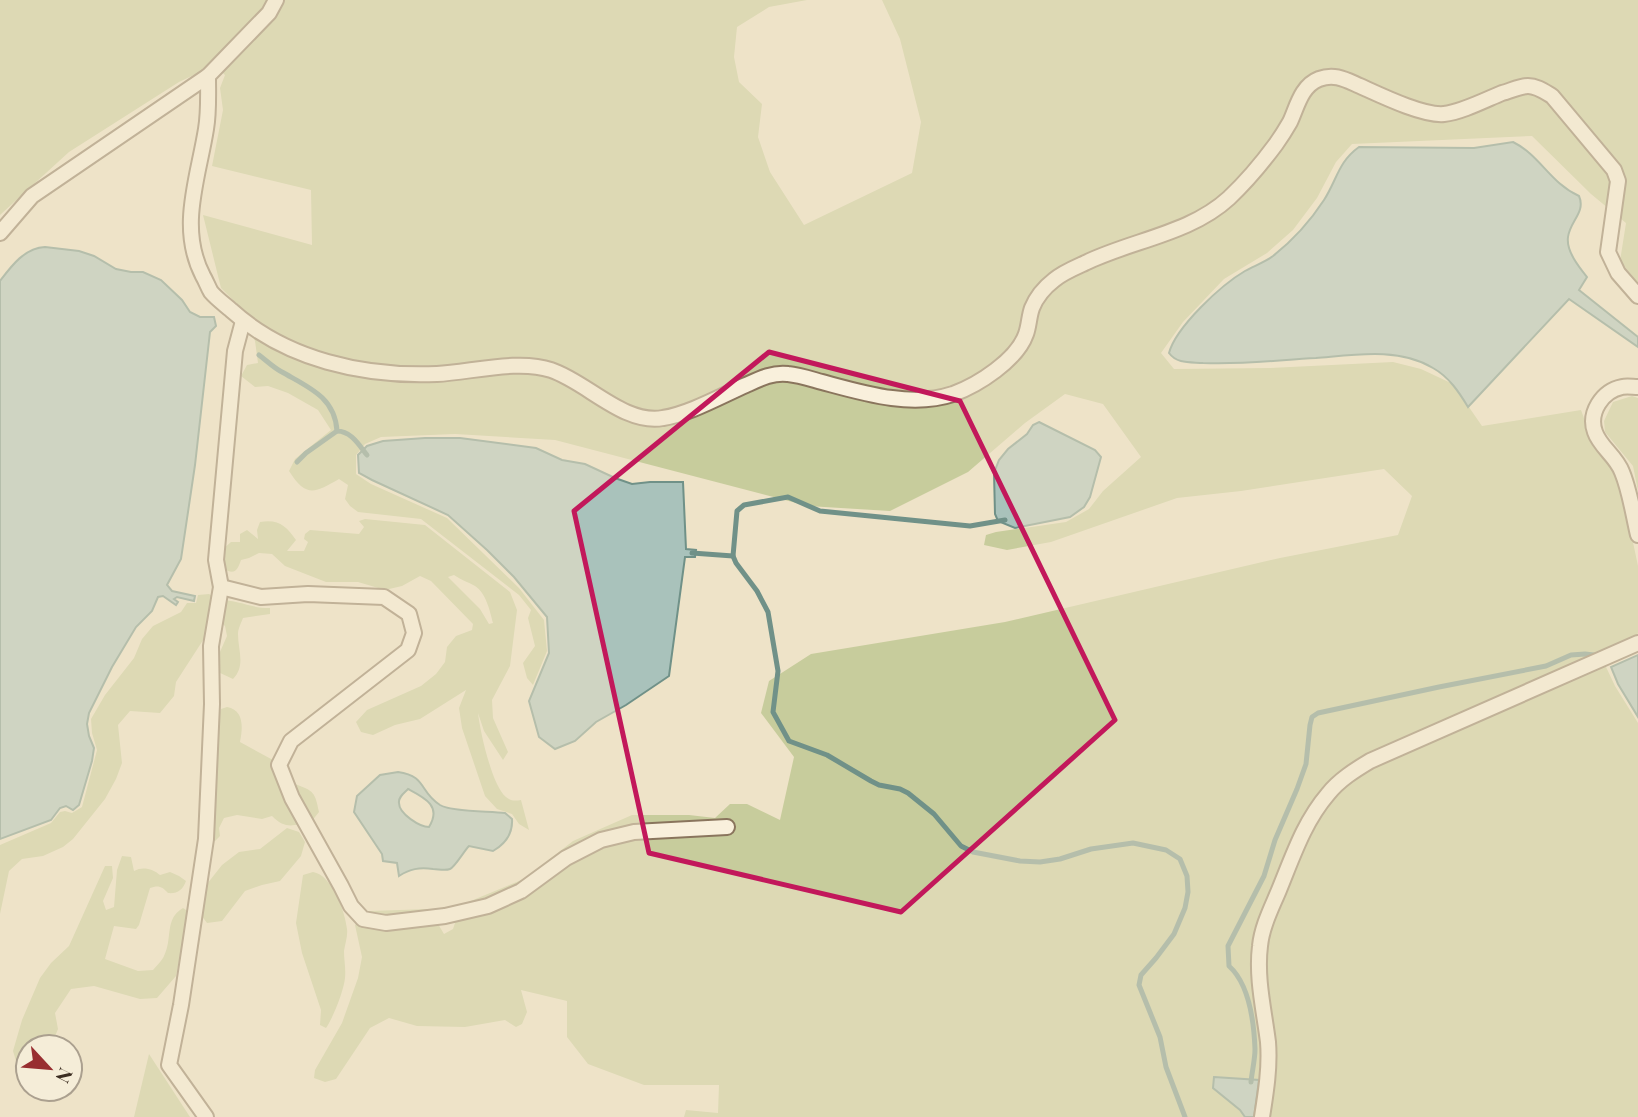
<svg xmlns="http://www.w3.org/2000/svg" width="1638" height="1117" viewBox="0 0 1638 1117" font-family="'Playfair Display',serif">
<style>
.green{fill:#c7cc9c;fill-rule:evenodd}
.water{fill:#a9c2bb;stroke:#709188;stroke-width:2;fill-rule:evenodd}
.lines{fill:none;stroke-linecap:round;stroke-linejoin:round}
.stream{stroke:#709188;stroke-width:5}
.minor-casing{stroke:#8a755d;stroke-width:18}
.minor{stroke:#f9f0dc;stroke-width:14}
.marked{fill:none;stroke:#c2185b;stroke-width:5;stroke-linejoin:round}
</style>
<rect width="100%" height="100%" fill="#eee3c8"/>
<g class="green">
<path d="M 0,0 L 807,0 L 769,7 L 737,27 L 734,57 L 739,82 L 762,104 L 758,137 L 770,172 L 804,225 L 912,173 L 921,122 L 900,39 L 882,0 L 1638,0 L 1638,283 L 1620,261 L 1626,223 L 1591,194 L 1532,136 L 1352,144 L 1336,162 L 1317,198 L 1293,230 L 1267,253 L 1224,279 L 1183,322 L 1161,353 L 1174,369 L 1270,368 L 1393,362 L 1421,369 L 1453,384 L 1482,426 L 1581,410 L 1592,440 L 1615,471 L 1630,528 L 1638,566 L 1638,633 L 1636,636 L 1599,652 L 1615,686 L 1638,723 L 1638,1117 L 1254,1117 L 1258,1080 L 1214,1088 L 1240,1110 L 1245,1117 L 684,1117 L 686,1110 L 718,1113 L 719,1085 L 644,1085 L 588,1064 L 567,1037 L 567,1001 L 521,990 L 527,1012 L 522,1024 L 516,1027 L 505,1020 L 465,1027 L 417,1026 L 389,1018 L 370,1028 L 336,1079 L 325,1082 L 314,1078 L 315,1070 L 342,1023 L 358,978 L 362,957 L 355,925 L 370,911 L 429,909 L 444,934 L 453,929 L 461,905 L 524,879 L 573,841 L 632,815 L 689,815 L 715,818 L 730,804 L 747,804 L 780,820 L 794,757 L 761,713 L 769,681 L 811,654 L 1005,622 L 1280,558 L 1398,535 L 1412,496 L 1384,469 L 1241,491 L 1177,498 L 1051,542 L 1007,550 L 984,545 L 986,535 L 996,532 L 1066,522 L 1089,509 L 1103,491 L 1141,457 L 1103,404 L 1065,394 L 1025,423 L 968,472 L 890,511 L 808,506 L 555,440 L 455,434 L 381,437 L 365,444 L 356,455 L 356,474 L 371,484 L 447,518 L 519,588 L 544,620 L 547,651 L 533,685 L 527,678 L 523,663 L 535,646 L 528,618 L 531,610 L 519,595 L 421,519 L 358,512 L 350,506 L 345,499 L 348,485 L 339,479 C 315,493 306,498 289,471 L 295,459 L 331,430 L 318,410 L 288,393 L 268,386 L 255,387 L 241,376 L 247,365 L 258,363 L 255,341 L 238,305 L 221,288 L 203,215 L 312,245 L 311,190 L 212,166 L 223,110 L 220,88 L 225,75 L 215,65 L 179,82 L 69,152 L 0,215 Z"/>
<path d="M 1632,396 L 1638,398 L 1638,491 L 1633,466 L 1605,432 L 1604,421 L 1613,402 Z"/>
<path d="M 365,519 L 425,525 L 510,592 L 517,610 L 510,666 L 492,700 L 493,718 L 508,752 L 503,760 L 484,731 L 478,713 C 480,731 492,786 506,797 C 511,801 515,801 521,800 L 529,830 L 519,824 L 512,814 L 497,809 L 485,796 L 462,728 L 459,708 L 466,690 L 420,719 L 395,725 L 373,735 L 361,732 L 356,722 L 367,710 L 421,686 L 436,674 L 445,662 L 447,647 L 456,636 L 472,630 L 473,624 L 431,581 L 420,576 L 402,586 L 385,590 L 358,582 L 326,582 L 285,566 L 272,554 L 259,553 L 249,558 L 241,560 C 237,572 234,575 222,568 L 222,550 L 231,542 L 240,542 L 240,534 L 247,530 L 258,539 L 257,530 L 260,522 C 279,519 286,526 296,540 L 287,551 L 304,551 L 308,542 L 304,539 L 305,534 L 310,530 L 359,534 L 364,527 L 359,521 ZM 454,575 C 461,580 468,582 475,586 C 486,593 490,611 493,623 L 489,624 L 480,609 L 448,577 Z"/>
<path d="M 209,594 C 218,600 227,600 236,602 C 250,605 255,608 270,608 L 270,614 L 243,618 C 241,623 238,629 238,634 C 238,651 246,665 233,679 L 218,672 L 216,661 L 227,636 L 225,626 L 213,615 L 207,634 L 176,682 L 174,696 L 160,713 L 130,711 L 118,725 L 122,763 L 116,779 L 105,799 L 73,839 L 63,847 L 43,856 L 22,859 L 9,871 L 0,914 L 0,845 L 51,823 L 60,812 L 65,811 L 72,813 L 82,807 L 97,750 L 92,733 L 91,719 L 105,695 L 134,658 L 142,639 L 153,626 L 181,612 L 187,603 L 196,603 L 198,595 Z"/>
<path d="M 227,707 C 244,710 243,727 240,742 L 273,760 L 274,773 C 281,776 288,781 295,784 C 314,791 315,792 319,812 L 311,822 C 293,825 286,830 272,816 L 262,819 L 237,815 L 224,818 L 219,828 L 220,836 L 215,841 L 210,839 L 218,720 L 221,709 Z"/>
<path d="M 287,828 L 299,832 L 305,842 L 301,856 L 280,881 L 262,885 L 245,891 L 222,921 L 207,923 L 201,915 L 207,884 L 222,865 L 239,852 L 260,849 Z"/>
<path d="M 122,856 L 131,857 L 134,871 C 143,866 153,869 160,875 L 170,872 L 179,876 L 186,881 C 183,890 177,894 168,893 C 162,886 158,885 150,888 L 139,925 L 136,929 L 114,926 L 105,959 L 138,971 L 153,970 C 157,965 162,961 164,956 C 173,938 164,919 183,908 L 189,912 L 176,976 L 157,998 L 140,999 L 94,986 L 71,989 L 55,1013 L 58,1029 L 51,1046 L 49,1047 L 28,1047 L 28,1062 L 16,1061 L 13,1051 L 22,1020 L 40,978 L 51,963 L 69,946 L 105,866 L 112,866 L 113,878 L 103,901 L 106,910 L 114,907 L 117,870 Z"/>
<path d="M 313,872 C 332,875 345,911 347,929 C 348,936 345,944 344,951 C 344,960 346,969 345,978 C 344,990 333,1018 326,1028 L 320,1025 L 321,1010 L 302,953 L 296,923 L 303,875 Z"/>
<path d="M 149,1054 L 190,1117 L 134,1117 Z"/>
</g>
<g class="water">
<path d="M 1513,142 C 1541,156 1549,182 1579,196 C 1586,212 1570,221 1568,237 C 1566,251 1579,267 1587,277 L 1579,290 L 1638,337 L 1638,347 L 1569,299 L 1468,407 C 1459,392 1449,377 1433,368 C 1399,347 1353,355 1316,358 C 1279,360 1241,365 1203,363 C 1190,362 1177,364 1169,353 C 1176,327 1221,285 1245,271 C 1254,266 1265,262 1273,256 C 1292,241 1311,220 1324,200 C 1337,180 1338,162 1359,147 L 1474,148 Z"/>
<path d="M 45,247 L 79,251 L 94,256 L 116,269 L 131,272 L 143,272 L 161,280 L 182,300 L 190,312 L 200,317 L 214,317 L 216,326 L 210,332 L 195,465 L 181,559 L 167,585 L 172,591 L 195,596 L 194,601 L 177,597 L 174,599 L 178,602 L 176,605 L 163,596 L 158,597 L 152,611 L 136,627 L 112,667 L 89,713 L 87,724 L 89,736 L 94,748 L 92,761 L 79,805 L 73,810 L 66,806 L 60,808 L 51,820 L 0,839 L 0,281 C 12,265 25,248 45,247 Z"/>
<path d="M 1039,422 L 1095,450 L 1101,457 L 1090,497 L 1084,507 L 1070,517 L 1015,528 L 998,521 L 995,514 L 994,473 L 999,460 L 1008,449 L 1027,434 L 1033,425 Z"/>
<path d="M 425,438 L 460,438 L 536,448 L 562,460 L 585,464 L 615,478 L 632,484 L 650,482 L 683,482 L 686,549 L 696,550 L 695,557 L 685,557 L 669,676 L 626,705 L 596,722 L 575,741 L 555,749 L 539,737 L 529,701 L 549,653 L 547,617 L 514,577 L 487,550 L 448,515 L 372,480 L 359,473 L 358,455 L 367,446 L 383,441 Z"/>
<path d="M 1638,655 L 1638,717 L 1618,684 L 1611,667 Z"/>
<path d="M 398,772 C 427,776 419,792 440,805 C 452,812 489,811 505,813 L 512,819 C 513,833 505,844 493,851 L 469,846 C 464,851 455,867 450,869 C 445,871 438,869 433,869 C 419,867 410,869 399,876 L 397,863 L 383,861 L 382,854 L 354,812 L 357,796 L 380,775 ZM 408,789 C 425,798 442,806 429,827 C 420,827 399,814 399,803 C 398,797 404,793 408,789 Z"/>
<path d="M 1214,1077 L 1259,1080 L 1254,1117 L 1245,1117 L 1240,1110 L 1213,1088 Z"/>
</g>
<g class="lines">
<g class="stream">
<path d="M 259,355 C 267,361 274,368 282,372 C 308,387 335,397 337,431 C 351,431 359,445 367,455"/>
<path d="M 297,462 L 306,453 L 337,431"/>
<path d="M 1005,520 L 970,526 L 820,511 L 788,497 L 744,505 L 737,511 L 733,556 L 736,563 L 757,591 L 768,612 L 778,671 L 773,712 L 789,741 L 827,755 L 871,781 L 879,785 L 900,789 L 908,793 L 934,814 L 961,846 L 973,852 L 1020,861 L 1040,862 L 1060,859 L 1091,849 L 1133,843 L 1166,850 L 1180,859 L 1187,876 L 1188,892 L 1185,908 L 1174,934 L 1156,958 L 1141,975 L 1139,985 L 1160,1037 L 1166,1067 L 1185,1117"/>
<path d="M 692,553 L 733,556"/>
<path d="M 1251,1082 C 1252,1071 1255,1060 1255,1049 C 1254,1023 1249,984 1229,966 L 1228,946 L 1264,876 L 1275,840 L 1297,789 L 1306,764 L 1310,725 L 1312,717 L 1318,713 L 1439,687 L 1546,666 L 1571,655 L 1585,654 L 1594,655"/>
</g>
<g class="minor-casing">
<g id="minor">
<path d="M 208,76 C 208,93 209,112 206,129 C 198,179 178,228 203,276 C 206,281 208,287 211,292 C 216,298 224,304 231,310 C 286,360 364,377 437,374 C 472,372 519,359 551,370 C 587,382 624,425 663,418 C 689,414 721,396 746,385 C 759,379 773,372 788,374 C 799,375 811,379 822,382 C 863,393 911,408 953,394 C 978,385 1017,360 1026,334 C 1029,326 1029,316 1032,308 C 1036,298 1045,287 1054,280 C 1062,273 1074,268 1085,263 C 1132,240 1190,234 1229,198 C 1246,182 1262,163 1276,144 C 1281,137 1286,129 1290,122 C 1297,107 1301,86 1319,79 C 1335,73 1346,80 1360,86 C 1380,95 1423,116 1444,114 C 1462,112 1485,100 1502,93 C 1510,91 1520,86 1528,86 C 1537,86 1545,92 1552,96 L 1614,170 L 1618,181 L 1608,252 L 1618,273 L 1638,296"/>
<path d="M 0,233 L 32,196 L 208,76 L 269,13 L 276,0"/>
<path d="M 1638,387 C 1633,387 1627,386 1622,387 C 1602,391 1588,413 1595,432 C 1600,447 1616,456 1622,472 C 1630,491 1633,514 1638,535"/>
<path d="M 221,587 L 261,597 L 308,594 L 384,597 L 409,614 L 414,633 L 408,650 L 291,741 L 279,765 L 292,798 L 341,886 L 351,906 L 363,919 L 386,923 L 445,916 L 488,906 L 521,891 L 566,858 L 601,840 L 634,832 L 727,827"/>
<path d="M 206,1117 L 169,1065 L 181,1005 L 206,839 L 212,704 L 211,646 L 221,587 L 216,560 L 235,351 L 243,321"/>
<path d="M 1262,1117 C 1266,1092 1270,1067 1268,1042 C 1264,1010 1256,978 1260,946 C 1262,926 1272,907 1279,890 C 1293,856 1304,822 1328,794 C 1339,780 1355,770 1370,761 L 1638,643"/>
</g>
</g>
<use href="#minor" class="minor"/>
</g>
<path d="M0 0H1638V1117H0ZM 769,352 L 960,401 L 1115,720 L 901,912 L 649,853 L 574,511 Z" fill="#eee3c8" fill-opacity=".55" fill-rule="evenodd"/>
<path class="marked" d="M 769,352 L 960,401 L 1115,720 L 901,912 L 649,853 L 574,511 Z"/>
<g transform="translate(49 1068) rotate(116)"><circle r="33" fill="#f5edd8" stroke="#aba08f" stroke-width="2"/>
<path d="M0-5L12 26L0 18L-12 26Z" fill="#982e30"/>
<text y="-10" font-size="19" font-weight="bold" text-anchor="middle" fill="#3b2d21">N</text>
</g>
</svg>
